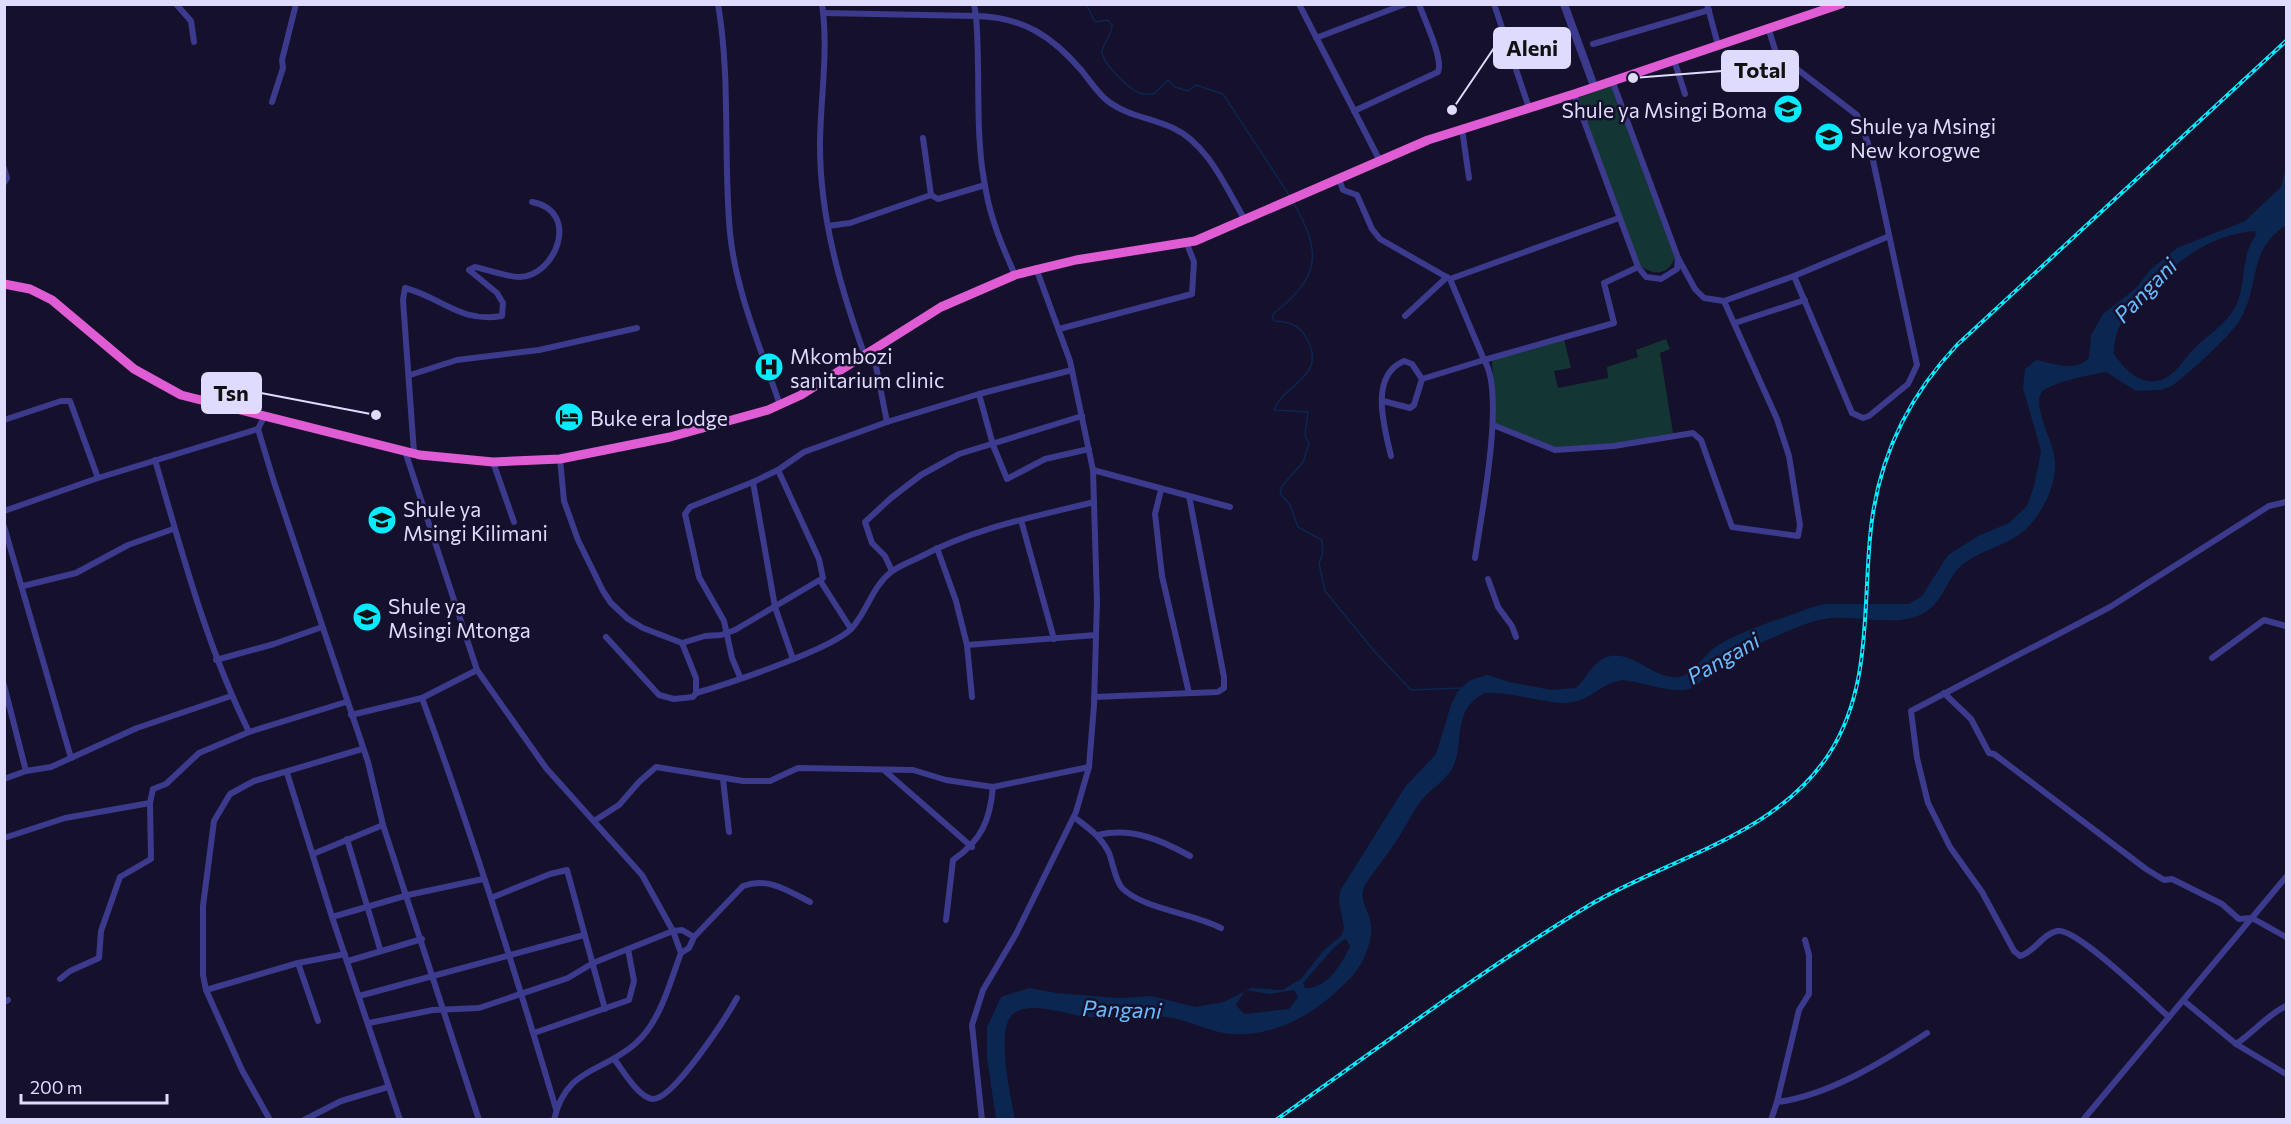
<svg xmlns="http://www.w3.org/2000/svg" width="2291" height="1124" viewBox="0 0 2291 1124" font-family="Commissioner,sans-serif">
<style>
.green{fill:#133634}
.water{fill:#0b2650;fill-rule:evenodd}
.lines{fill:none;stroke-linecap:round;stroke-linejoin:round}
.stream{stroke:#0b2650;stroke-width:1.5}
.minor{stroke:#3c3a8c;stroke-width:6}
.tertiary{stroke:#3c3a8c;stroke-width:8}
.trunk{stroke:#e05cd4;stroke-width:9}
.rail-casing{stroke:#07eaff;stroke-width:4}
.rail{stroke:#15102c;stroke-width:1.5;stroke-dasharray:4.5;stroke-linecap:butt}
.labels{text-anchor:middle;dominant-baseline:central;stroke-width:5;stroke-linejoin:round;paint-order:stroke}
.poi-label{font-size:21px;fill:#dfdbff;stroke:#15102c;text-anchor:start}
.water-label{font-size:22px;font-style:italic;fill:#69bcff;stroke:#15102c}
.leader{fill:none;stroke:#dfdbff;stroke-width:2}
.callout-dot{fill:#dfdbff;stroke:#15102c;stroke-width:2}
.callout{fill:#dfdbff;stroke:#dfdbff;stroke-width:2}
.callout-label{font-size:22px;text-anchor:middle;font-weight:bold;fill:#111}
</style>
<rect width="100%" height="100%" fill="#15102c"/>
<g class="green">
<path d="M 1612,85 L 1675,258 C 1667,275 1655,276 1640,266 L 1578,98 Z"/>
<path d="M 1564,339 L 1571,368 L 1554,371 L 1558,388 L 1608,378 L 1607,367 L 1638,357 L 1636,350 L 1666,339 L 1670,349 L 1660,353 L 1673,433 L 1614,445 L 1555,449 L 1495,423 L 1492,359 Z"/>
</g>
<path class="water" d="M 2286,168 L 2286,225 C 2247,252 2261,281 2241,318 C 2232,335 2189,373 2172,386 L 2160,390 L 2136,391 L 2106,372 C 2093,374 2049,383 2042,392 C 2031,406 2055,443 2055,461 C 2057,485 2042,514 2025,530 C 2007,546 1980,550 1962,565 C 1946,579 1943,604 1922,614 C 1891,629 1852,612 1819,620 C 1799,625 1780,635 1760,643 C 1749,647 1736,649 1727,656 C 1714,665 1703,684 1689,689 C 1674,694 1640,682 1623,680 C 1596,684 1592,704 1560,703 C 1544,702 1494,689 1483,694 C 1451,712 1465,742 1453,767 C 1446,781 1430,789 1421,801 C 1412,812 1406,827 1397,840 C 1387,855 1375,870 1365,885 C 1359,898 1366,907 1370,919 C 1375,937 1365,960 1354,974 C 1321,1011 1274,1041 1223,1033 C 1203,1029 1185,1019 1166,1017 C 1137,1015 1109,1020 1080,1016 C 1062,1013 1029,1001 1013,1014 C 995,1029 1011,1098 1015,1119 L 996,1119 L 987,1058 L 987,1027 L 1001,997 L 1029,988 L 1057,993 L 1118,998 L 1152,996 L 1195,1007 L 1224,1002 L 1251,988 L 1282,990 L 1301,979 L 1324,950 L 1342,935 L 1344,927 L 1339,902 L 1340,891 L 1405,787 L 1436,754 L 1451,705 L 1458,691 L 1470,680 L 1488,675 L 1509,682 L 1552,690 L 1576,688 C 1584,680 1589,670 1597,663 C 1624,639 1652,681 1679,677 C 1691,675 1704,656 1714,648 C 1736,632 1786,617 1813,607 L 1825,604 L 1909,604 L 1922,596 L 1948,555 L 1978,536 L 2009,523 L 2027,506 L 2034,486 L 2041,451 L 2023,388 L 2025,369 L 2036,360 C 2054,363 2075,373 2089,358 L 2091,335 L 2103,314 L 2135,289 L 2151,269 L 2177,248 L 2245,221 L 2281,187 ZM 2255,231 L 2256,235 C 2241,255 2246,279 2238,301 C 2229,323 2211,332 2195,348 C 2186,356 2180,368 2170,375 C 2147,392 2126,372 2114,354 C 2114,324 2131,308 2151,288 C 2182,257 2211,235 2255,231 ZM 1346,939 L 1350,946 C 1342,964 1327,989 1305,988 L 1303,983 C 1314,972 1333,945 1346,939 ZM 1245,990 L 1270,994 L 1294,990 L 1298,997 L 1289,1009 L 1244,1014 L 1236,1005 Z"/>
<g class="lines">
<g class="stream">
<path d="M 1086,4 L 1095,22 L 1108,20 L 1112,25 C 1112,36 1104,41 1102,51 C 1101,62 1130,90 1140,93 C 1144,95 1150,94 1154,94 L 1168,80 L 1175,87 L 1188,91 L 1196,85 L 1223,94 L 1289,195"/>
<path d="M 1293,202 C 1323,254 1320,277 1272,315 L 1274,321 C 1288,322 1299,324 1306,337 C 1329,377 1284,383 1274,410 L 1308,412 L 1305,435 L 1309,444 L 1303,462 L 1282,486 L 1280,493 L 1290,505 L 1298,527 L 1322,540 L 1323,552 L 1319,564 L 1325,591 L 1375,652 L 1411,690 L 1461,688"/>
</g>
<g class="minor">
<path d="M 176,4 L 191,21 L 194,42"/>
<path d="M 718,4 C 731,80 723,157 730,233 C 736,292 761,349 780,405"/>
<path d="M 822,4 C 829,51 820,100 820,146 C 820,218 841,290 865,356"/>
<path d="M 1299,4 L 1380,161"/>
<path d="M 1494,4 L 1529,108"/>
<path d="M 1707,4 L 1718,45"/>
<path d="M 823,13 L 976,16 L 974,4"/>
<path d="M 1768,27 L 1776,53 L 1857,115 L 1871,151 L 1917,365 L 1908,384 L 1869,416 L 1863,418 L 1852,413 L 1794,276"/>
<path d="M 1316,38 L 1405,4"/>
<path d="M 1593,44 L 1709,10"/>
<path d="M 1674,60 L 1685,94"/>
<path d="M 1612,80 L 1678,258 L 1695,289 L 1704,298 L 1724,301 L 1794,276 L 1887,237"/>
<path d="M 1574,94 L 1638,267 L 1646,277 L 1661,279 L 1677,269 L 1678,258"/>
<path d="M 272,102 L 283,68 L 282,60 L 296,4"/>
<path d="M 1354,111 L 1438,72 C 1444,60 1424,19 1419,4"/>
<path d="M 1462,129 L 1469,178"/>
<path d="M 923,138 L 931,195"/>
<path d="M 4,168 L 7,178 L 4,183"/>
<path d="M 1339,179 L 1343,190 L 1357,195 L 1372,229 L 1380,239 L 1450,279 L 1484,360 L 1614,323 L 1604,283 L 1638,267"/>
<path d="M 828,226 L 850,223 L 931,195 L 938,199 L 985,185"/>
<path d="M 1015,275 C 1003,248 991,220 986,191 C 974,134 981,74 976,16 C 1023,17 1052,36 1082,71 C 1090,81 1099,95 1109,102 C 1128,116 1152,118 1173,128 C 1208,144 1226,188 1245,220"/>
<path d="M 1450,279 L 1619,218"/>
<path d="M 1405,316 L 1447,277"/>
<path d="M 1735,323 L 1805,300"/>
<path d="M 1059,329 L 1192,294 L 1194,262 L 1187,244"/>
<path d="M 873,351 L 887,422"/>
<path d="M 410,375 L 457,360 L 539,350 L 637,328"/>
<path d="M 1422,379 L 1484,360 C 1506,393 1481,516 1475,558"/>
<path d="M 979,394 L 993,445 L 1007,479 L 1045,459 L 1089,449"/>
<path d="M 1383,401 L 1410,408 L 1414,405 L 1422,379 L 1412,364 L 1404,361 C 1369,376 1384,426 1391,456"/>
<path d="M 264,417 L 258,429 L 274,482 L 368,762 L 383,825 L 479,1120"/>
<path d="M 4,420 L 61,401 L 70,401 L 98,478"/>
<path d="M 1493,425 L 1555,450 L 1614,446 L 1693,433 L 1701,440 L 1732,527 L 1798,536 L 1800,525 L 1789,456 L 1777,419 L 1724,301"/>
<path d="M 405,451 L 477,670 L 546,768 L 642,875 L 673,931 L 681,953"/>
<path d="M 414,453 L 403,300 L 405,288 C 441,297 459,323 502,316 L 503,303 L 497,293 L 469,270 L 475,267 C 489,270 506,277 520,277 C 556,276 581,211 532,202"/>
<path d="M 560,459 L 564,501 L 578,540 L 603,591 L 611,603 L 628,619 L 643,628 L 682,643 L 705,636 L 721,635 L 735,630 L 823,578 L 819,559 L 778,470"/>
<path d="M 155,460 C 182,552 206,645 249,732"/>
<path d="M 493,462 L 514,522"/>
<path d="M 1093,470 L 1230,507"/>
<path d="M 753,482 L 775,607 L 793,659"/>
<path d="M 1161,490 L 1155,514 L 1162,576 L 1189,693"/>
<path d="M 4,511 L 98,478 L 258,429"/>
<path d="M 1021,520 L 1054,639"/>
<path d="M 4,526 L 71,758"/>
<path d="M 937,548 L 956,601 L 967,645 L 972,697"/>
<path d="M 892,571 L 885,556 L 872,543 L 865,522 L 891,498 L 921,475 L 959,454 L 1082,416"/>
<path d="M 1488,579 L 1498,607 L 1512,626 L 1516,637"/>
<path d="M 821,582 L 851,629"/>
<path d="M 23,586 L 76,573 L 128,545 L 173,529"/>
<path d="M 606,637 L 659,695 L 674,699 L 693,697 L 696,693 C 727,684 833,649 852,628 C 868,610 872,587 891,572 C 899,566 910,562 920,557 C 974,528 1034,517 1094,502"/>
<path d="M 682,643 L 696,678 L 696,693"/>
<path d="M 967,645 L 1096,635"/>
<path d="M 2212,658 L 2264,620 L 2286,626"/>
<path d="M 216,660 L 274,644 L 322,627"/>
<path d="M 740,677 L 732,658 L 724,621 L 699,577 L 685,514 L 690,507 L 753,482 L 778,470 L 804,452 L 887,422 L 979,394 L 1072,370"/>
<path d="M 4,685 L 26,771"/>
<path d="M 1944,693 L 1971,719 L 1989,753 L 1994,754 L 2146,869 L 2164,880 L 2172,879 L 2222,904 L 2239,919 L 2252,918 L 2286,937"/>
<path d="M 1094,697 L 1218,692 L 1224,688 L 1224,677 L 1189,496"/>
<path d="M 422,698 C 472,833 515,971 556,1109"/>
<path d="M 351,715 L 422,698 L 477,670"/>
<path d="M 885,771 L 972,847"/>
<path d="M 287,773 L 332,917 L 400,1120"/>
<path d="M 4,779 L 26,771 L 51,767 L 137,728 L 231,696"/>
<path d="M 723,779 L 729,832"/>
<path d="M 1074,817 C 1088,828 1101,836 1109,853 C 1113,863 1115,880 1122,888 C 1143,909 1193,913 1221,928"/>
<path d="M 594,821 L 619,805 L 639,782 L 656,767 L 743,781 L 770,781 L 798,768 L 913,770 L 946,780 L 993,787 L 1089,767"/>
<path d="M 1098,835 C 1132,827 1161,840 1190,856"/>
<path d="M 4,838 L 65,818 L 150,803"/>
<path d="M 347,839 L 380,949"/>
<path d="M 313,854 L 383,825"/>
<path d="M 491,898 L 550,874 L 567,870 L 605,1009"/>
<path d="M 332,917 L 408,895 L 483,879"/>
<path d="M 946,920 L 953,860 C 981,841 990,821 993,787"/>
<path d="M 348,961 L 422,939"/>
<path d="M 298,963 L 318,1021"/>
<path d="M 60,979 L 70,971 L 99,958 L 101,931 L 120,877 L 151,859 L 150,803 L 153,789 L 166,784 L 199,753 L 249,732 L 346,702"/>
<path d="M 206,990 L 298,963 L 345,954"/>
<path d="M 359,996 L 584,935"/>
<path d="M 2184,1001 L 2236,1044 C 2254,1032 2267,1015 2286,1006"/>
<path d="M 4,1002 L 8,1000"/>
<path d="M 2169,1017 C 2152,1002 2076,927 2057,931 C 2042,934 2035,952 2020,956 L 2014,951 L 1982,892 L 1950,847 L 1928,803 L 1917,758 L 1911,711 L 2110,607 L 2269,506 L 2286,502"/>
<path d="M 369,1023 L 433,1010 L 479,1008 L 568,978 L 593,963 L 673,931 L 682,930 L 694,937"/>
<path d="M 534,1033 L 629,1000 L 634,981 L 628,949"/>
<path d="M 2236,1044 L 2286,1074"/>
<path d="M 614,1059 C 623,1070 637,1096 652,1099 C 672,1102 727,1016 737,998"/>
<path d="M 1777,1102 L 1799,1010 L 1809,994 L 1809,955 L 1805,940"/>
<path d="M 270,1120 L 242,1070 L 206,990 L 203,975 L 203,906 L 214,821 L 230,794 L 254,781 L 362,749"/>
<path d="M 304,1120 L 341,1101 L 388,1087"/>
<path d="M 554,1120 C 566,1067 602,1073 635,1044 C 661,1021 669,984 681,953 L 689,948 L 694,937 L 743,886 C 768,877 787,890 810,902"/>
<path d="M 982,1120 L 972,1025 L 983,990 L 1016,934 L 1076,812 L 1089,767 L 1094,705 L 1097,602 L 1093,470 L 1070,361 L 1036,268"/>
<path d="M 1771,1120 L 1777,1102 C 1828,1096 1884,1061 1927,1033"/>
<path d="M 2083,1120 L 2286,877"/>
</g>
<path class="tertiary" d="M 1564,4 L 1594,86"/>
<path class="trunk" d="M 4,284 L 30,289 L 52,300 L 134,369 L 181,395 L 420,455 L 493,462 L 560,459 L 670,437 L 768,410 L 801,395 L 941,307 L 1015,275 L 1076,260 L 1195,241 L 1428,140 L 1574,94 L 1841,4"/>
<g class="rail-casing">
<path id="rail" d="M 1276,1120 C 1379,1048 1480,971 1588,906 C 1668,858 1775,837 1829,754 C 1871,689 1863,612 1870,538 C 1876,464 1906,399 1957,345 L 2286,41"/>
</g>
<use href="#rail" class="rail"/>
</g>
<defs>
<g id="school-disc" transform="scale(1.5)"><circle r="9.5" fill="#07eaff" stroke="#15102c"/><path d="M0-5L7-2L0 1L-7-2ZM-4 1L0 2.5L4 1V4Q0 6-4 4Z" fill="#111"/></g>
<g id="hospital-disc" transform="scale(1.5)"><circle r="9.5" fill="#07eaff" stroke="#15102c"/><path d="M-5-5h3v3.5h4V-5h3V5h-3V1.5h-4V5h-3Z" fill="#111"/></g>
<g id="hotel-disc" transform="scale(1.5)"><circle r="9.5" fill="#07eaff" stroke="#15102c"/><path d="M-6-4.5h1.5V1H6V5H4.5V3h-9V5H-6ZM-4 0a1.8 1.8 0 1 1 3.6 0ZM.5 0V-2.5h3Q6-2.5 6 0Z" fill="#111"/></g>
</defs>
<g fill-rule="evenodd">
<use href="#school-disc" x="1788" y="109"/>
<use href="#school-disc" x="1829" y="137"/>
<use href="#hospital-disc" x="769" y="367"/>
<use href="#hotel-disc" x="569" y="417"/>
<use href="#school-disc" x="382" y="520"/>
<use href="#school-disc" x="367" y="617"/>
</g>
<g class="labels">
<g class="poi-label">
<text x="1767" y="109" text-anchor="end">Shule ya Msingi Boma</text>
<text x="1850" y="125">Shule ya Msingi<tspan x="1850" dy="24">New korogwe</tspan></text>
<text x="790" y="355">Mkombozi<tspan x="790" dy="24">sanitarium clinic</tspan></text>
<text x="590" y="417">Buke era lodge</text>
<text x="403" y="508">Shule ya<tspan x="403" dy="24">Msingi Kilimani</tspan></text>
<text x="388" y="605">Shule ya<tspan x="388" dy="24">Msingi Mtonga</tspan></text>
</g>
<g class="water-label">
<text transform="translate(2145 290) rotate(-46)">Pangani</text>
<text transform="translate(1723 658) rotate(-30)">Pangani</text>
<text transform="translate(1122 1009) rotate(2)">Pangani</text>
</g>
</g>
<path class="leader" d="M1452 110L1494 48M1633 78L1722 71M376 415L261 393"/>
<g class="callout-dot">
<circle cx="1452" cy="110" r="6"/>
<circle cx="1633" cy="78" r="6"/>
<circle cx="376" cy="415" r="6"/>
</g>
<g class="callout">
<rect x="1494" y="28" width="76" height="40" rx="6"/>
<rect x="1722" y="51" width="76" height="40" rx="6"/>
<rect x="202" y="373" width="59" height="40" rx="6"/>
</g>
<g class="callout-label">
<text x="1532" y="56">Aleni</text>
<text x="1760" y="78">Total</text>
<text x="231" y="401">Tsn</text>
</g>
<rect width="2291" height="1124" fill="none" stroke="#dfdbff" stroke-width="12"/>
<path d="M21 1094v9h146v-9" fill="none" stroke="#dfdbff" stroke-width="3"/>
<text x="30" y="1094" font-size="18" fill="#dfdbff" stroke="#15102c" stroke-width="4.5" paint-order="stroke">200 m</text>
</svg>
